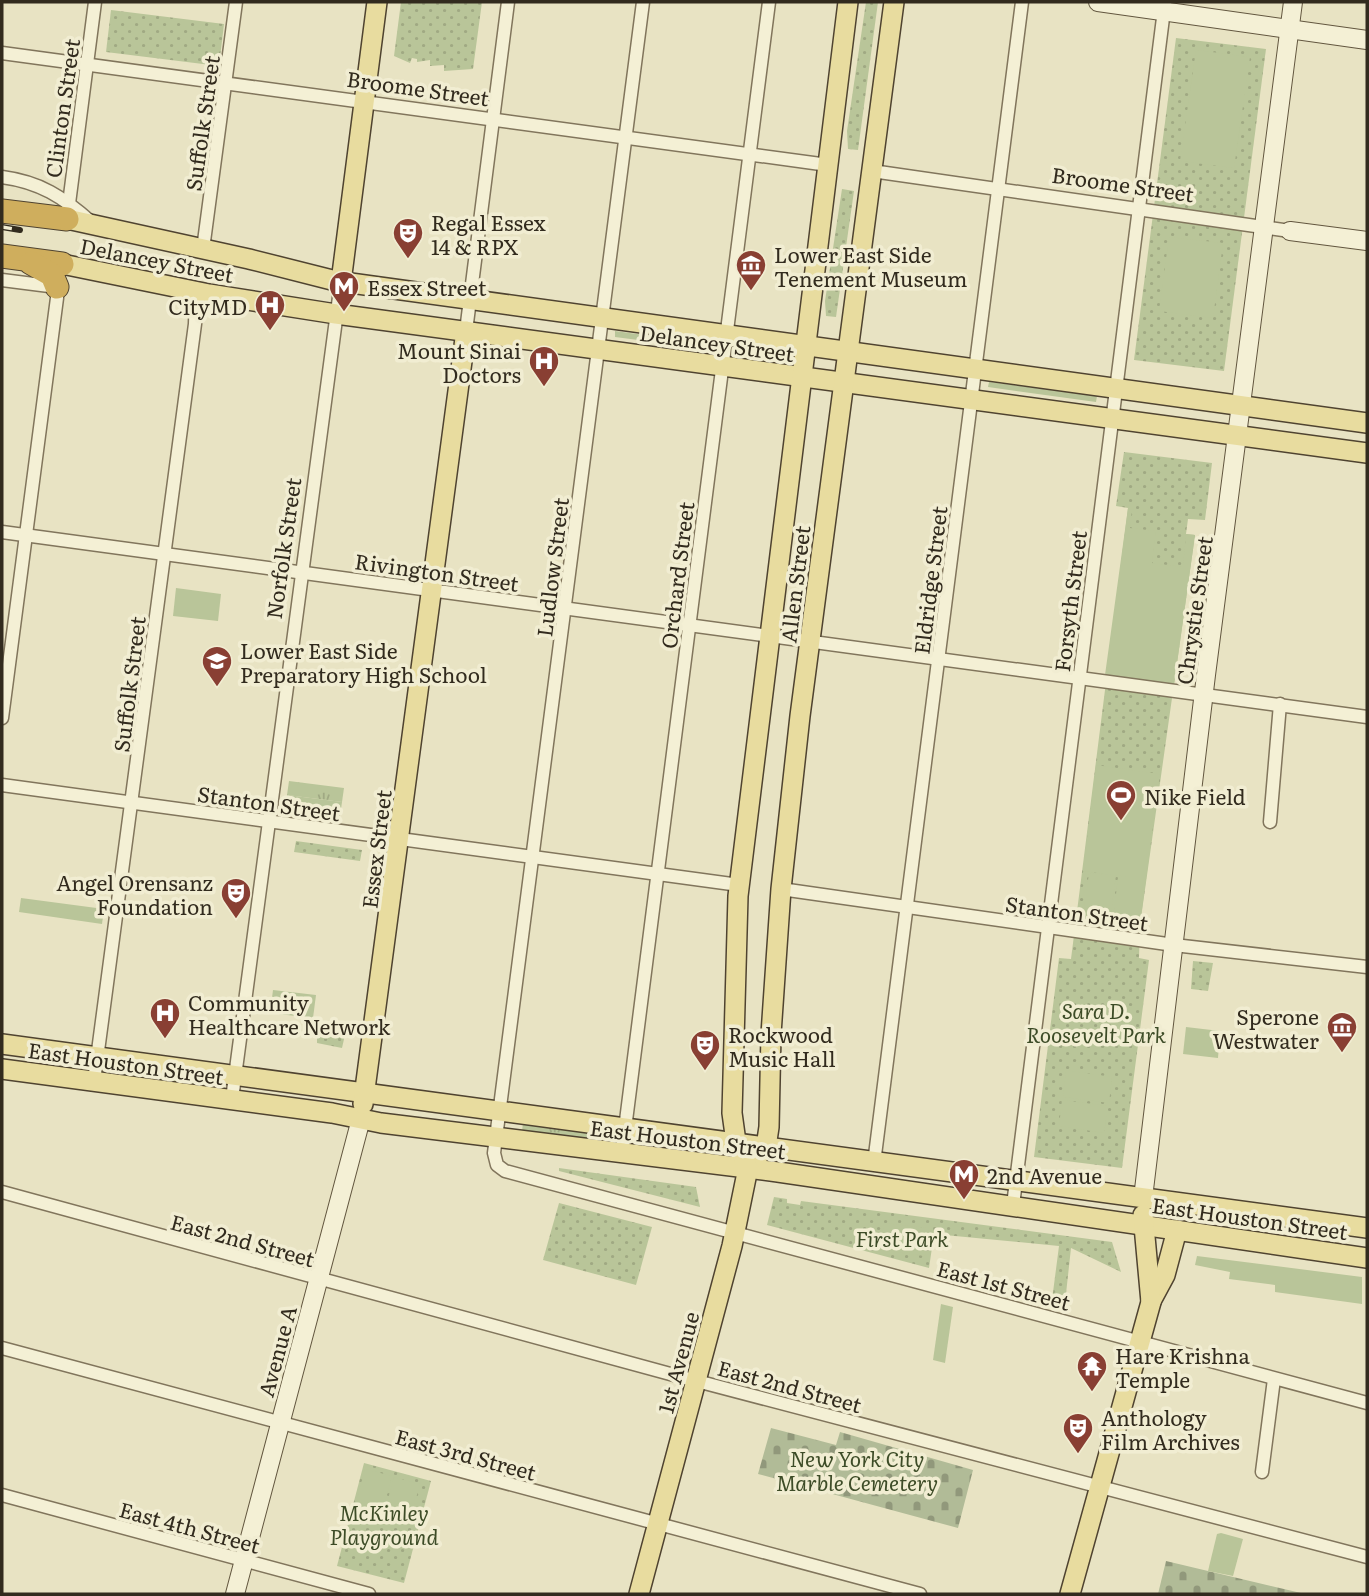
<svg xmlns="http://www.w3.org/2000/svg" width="1369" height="1596" viewBox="0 0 1369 1596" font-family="Literata,serif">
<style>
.grass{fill:url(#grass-tufts)}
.cemetery{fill:url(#cemetery-stones)}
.park{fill:url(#park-dots)}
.garden{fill:#b9c599}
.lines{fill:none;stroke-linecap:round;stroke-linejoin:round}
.street-casing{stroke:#81755c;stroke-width:15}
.secondary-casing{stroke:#62563f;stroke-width:20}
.primary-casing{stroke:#4f4330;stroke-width:22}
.highway-casing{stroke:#4f4330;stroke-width:25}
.street{stroke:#f4f0d5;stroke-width:12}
.secondary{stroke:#f4f0d5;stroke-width:18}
.primary{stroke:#e8dc9f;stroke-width:19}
.highway{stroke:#cfae5d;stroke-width:23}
.rail-casing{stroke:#322b1e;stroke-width:6}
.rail{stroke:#f1edd2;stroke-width:3.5;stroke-dasharray:10;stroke-linecap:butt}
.labels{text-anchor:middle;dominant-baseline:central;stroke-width:7;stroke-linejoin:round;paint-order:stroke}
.street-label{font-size:21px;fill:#322b1e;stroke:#f1edd2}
.poi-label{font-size:21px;fill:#322b1e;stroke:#f1edd2;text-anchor:start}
.park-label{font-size:21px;font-style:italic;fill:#3d4c27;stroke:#f1edd2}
</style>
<defs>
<pattern id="grass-tufts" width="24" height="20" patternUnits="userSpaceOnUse" patternTransform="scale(1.75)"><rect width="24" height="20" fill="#b9c599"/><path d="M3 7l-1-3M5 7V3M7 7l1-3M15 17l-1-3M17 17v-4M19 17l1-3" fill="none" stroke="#a0a983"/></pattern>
<pattern id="cemetery-stones" width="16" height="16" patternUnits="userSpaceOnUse" patternTransform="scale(1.75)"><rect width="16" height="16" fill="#b1bb97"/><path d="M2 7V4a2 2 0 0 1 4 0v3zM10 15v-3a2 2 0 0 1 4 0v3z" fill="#91987b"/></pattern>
<pattern id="park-dots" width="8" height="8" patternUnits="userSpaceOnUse" patternTransform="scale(1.75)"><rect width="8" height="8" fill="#b9c599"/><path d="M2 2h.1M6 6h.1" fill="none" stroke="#a0a983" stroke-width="1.8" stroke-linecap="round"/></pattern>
</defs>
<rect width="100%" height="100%" fill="#e8e3c3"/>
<g class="grass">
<path d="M 289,781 L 344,788 L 342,802 L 287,795 Z"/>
<path d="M 120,1068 L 214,1080 L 212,1092 L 119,1080 Z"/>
<path d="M 523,1122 L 601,1134 L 599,1143 L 522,1132 Z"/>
</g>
<g class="cemetery">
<path d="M 771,1428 L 836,1445 L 840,1432 L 973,1470 L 958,1528 L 758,1474 Z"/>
<path d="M 1166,1561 L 1301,1593 L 1158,1594 Z"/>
</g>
<g class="park">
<path d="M 401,2 L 482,2 L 473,69 L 444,71 L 444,65 L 430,66 L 430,60 L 417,62 L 417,59 L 412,58 L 410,63 L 394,56 Z"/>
<path d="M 866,2 L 878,2 L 858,150 L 848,149 L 847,131 Z"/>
<path d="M 111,10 L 224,24 L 219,66 L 106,52 Z"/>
<path d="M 1176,38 L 1266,49 L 1224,371 L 1134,360 Z"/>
<path d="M 842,189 L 854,191 L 836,317 L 826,316 L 825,301 Z"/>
<path d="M 1124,452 L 1212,463 L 1205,520 L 1188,519 L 1186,534 L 1195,535 L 1140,925 L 1139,958 L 1149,960 L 1122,1168 L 1034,1157 L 1059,958 L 1071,959 L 1128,508 L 1116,506 Z"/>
<path d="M 296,841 L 362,850 L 360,861 L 294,852 Z"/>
<path d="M 1193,961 L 1213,963 L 1208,991 L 1191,989 Z"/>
<path d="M 333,1022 L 347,1026 L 342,1048 L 317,1043 L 317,1023 L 329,1025 Z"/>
<path d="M 559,1168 L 696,1187 L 700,1207 L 559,1171 Z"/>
<path d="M 774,1197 L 787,1199 L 787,1203 L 800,1205 L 801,1201 L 1112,1242 L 1121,1272 L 1071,1248 L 1065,1303 L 1052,1300 L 1059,1246 L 934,1234 L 929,1268 L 767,1225 Z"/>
<path d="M 559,1203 L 652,1227 L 636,1285 L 543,1260 Z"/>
<path d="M 364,1463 L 431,1481 L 404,1583 L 337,1566 Z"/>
</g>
<g class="garden">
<path d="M 1196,50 L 1250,57 L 1234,168 L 1180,161 Z"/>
<path d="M 1169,237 L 1223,243 L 1213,318 L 1159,311 Z"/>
<path d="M 615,331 L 709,344 L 708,349 L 615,337 Z"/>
<path d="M 989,382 L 1097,396 L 1096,402 L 988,387 Z"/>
<path d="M 1128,508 L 1132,508 L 1130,528 L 1156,531 L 1152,563 L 1183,567 L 1186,534 L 1195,535 L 1174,685 L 1105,675 Z"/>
<path d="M 176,588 L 221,594 L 218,621 L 173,616 Z"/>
<path d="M 1096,765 L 1160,774 L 1140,924 L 1113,920 L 1118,877 L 1126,877 L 1116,875 L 1110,920 L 1083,916 L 1089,873 L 1111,875 L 1083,871 Z"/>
<path d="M 287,795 L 342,802 L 340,816 L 285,809 Z"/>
<path d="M 21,898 L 104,909 L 102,924 L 19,912 Z"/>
<path d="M 273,990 L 316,995 L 313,1018 L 270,1013 Z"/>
<path d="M 1186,1027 L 1220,1031 L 1218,1058 L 1183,1054 Z"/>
<path d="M 1066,1070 L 1112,1077 L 1109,1103 L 1063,1097 Z"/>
<path d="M 1062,1100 L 1108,1106 L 1104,1133 L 1059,1126 Z"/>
<path d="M 884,1223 L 929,1228 L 925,1256 L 880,1250 Z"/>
<path d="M 1197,1256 L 1362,1277 L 1362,1304 L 1275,1292 L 1275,1285 L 1229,1279 L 1230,1272 L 1195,1265 Z"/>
<path d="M 941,1304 L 953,1307 L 945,1363 L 933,1360 Z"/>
<path d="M 365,1469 L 392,1476 L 381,1517 L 354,1510 Z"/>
<path d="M 394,1477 L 420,1484 L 409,1524 L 383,1517 Z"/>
<path d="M 1221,1533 L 1243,1539 L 1233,1576 L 1208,1571 L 1217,1534 Z"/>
</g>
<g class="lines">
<g class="street-casing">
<g id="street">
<path d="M 643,2 L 494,1153 L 497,1165 L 505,1171 L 1367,1403"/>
<path d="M 2,53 L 828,165"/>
<path d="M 872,171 L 1290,231"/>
<path d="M 2,177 C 40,182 63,197 91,222"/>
<path d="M 67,219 L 95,2"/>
<path d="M 203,249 L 236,2"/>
<path d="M 2,280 L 57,287 L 57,298 L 2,718"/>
<path d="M 466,331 L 508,2"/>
<path d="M 2,532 L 1367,717"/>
<path d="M 2,785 L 739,885"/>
<path d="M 1270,822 L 1280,704"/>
<path d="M 781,889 L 1174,945 L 1367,967"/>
<path d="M 94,1081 L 195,324 L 196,291"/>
<path d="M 232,1099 L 341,282"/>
<path d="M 622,1152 L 769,2"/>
<path d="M 874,1163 L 1022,2"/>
<path d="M 2,1192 L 674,1375 L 1367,1557"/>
<path d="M 1013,1205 L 1165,2"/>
<path d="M 2,1348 L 920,1594"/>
<path d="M 1262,1472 L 1274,1379"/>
<path d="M 2,1495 L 369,1594"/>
</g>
</g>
<g class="secondary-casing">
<g id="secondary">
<path d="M 1098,2 L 1367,40"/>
<path d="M 1290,231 L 1367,241"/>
<path d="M 1143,1198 L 1206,675 L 1293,2"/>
<path d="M 235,1594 L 361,1119"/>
</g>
</g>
<g class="primary-casing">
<g id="primary">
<path d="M 67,219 L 249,259 L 336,281 L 1367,423"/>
<path d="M 62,264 L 209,294 L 336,314 L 1367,453"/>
<path d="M 341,282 L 377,2"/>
<path d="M 2,1044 L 1367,1228"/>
<path d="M 2,1069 L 332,1113 L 381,1123 L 778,1172 L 1367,1258"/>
<path d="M 363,1104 L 466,331"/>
<path d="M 757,1157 L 766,1147 L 769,1127 L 771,1034 L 781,889 L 800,716 L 894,2"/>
<path d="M 1151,1301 L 1165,1275 L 1177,1230"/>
<path d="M 639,1594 L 732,1246 L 748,1168 L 736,1142 L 732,1113 L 738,896 L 848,2"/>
<path d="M 1070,1594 L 1151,1302 L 1143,1215"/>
</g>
</g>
<g class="highway-casing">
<g id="highway">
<path d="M 2,211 L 67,219"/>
<path d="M 2,256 L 62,264"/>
<path d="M 31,263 L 52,275 L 57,287"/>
</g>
</g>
<use href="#street" class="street"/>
<use href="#secondary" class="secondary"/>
<use href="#primary" class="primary"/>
<use href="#highway" class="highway"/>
<g class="rail-casing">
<path id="rail" d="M 2,227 L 20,230"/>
</g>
<use href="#rail" class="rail"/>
</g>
<defs>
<g id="theatre-pin" transform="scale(1.575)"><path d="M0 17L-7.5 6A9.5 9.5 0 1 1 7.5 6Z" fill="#893f33" stroke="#f1edd2"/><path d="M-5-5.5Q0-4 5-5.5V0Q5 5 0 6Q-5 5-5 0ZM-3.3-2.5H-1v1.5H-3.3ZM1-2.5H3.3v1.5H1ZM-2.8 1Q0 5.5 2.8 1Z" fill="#fff"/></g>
<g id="museum-pin" transform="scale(1.575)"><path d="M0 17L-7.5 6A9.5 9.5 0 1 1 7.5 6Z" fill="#893f33" stroke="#f1edd2"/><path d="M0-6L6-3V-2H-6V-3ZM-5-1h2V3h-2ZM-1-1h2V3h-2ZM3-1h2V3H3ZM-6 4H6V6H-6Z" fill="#fff"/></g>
<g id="metro-pin" transform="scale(1.575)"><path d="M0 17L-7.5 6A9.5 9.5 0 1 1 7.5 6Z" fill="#893f33" stroke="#f1edd2"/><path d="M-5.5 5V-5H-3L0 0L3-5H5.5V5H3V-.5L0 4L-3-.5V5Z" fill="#fff"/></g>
<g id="hospital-pin" transform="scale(1.575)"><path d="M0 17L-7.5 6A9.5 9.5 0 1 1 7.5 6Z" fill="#893f33" stroke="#f1edd2"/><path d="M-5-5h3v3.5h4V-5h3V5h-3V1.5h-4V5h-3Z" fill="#fff"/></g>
<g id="school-pin" transform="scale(1.575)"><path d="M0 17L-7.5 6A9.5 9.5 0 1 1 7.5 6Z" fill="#893f33" stroke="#f1edd2"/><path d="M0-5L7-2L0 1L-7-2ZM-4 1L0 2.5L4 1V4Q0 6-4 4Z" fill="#fff"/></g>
<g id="stadium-pin" transform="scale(1.575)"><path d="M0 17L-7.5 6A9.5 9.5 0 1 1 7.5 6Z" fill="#893f33" stroke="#f1edd2"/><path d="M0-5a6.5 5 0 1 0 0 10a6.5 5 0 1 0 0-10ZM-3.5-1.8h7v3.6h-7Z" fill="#fff"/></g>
<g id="temple-pin" transform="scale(1.575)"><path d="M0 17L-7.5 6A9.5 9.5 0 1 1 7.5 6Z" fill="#893f33" stroke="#f1edd2"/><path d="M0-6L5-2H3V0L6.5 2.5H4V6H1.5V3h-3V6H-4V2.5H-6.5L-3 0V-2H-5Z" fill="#fff"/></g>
</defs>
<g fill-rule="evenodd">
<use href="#theatre-pin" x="408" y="233"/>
<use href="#museum-pin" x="751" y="265"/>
<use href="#metro-pin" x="344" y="286"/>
<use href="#hospital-pin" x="270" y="305"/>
<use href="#hospital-pin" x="544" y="361"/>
<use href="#school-pin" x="217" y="661"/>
<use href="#stadium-pin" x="1121" y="795"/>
<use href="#theatre-pin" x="236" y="893"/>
<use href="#hospital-pin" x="165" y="1013"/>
<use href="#museum-pin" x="1342" y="1027"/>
<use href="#theatre-pin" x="705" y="1045"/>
<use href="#metro-pin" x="964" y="1174"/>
<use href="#temple-pin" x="1092" y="1366"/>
<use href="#theatre-pin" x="1078" y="1428"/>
</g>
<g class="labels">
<g class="street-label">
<text transform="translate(418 87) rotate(8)">Broome Street</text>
<text transform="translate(61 108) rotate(-82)">Clinton Street</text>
<text transform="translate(201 123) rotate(-82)">Suffolk Street</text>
<text transform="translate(1123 183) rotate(8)">Broome Street</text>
<text transform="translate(157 259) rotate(11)">Delancey Street</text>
<text transform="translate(717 342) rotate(8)">Delancey Street</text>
<text transform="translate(282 548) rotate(-82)">Norfolk Street</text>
<text transform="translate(551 567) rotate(-83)">Ludlow Street</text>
<text transform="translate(437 571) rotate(8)">Rivington Street</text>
<text transform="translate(676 575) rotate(-83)">Orchard Street</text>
<text transform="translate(929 580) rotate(-83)">Eldridge Street</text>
<text transform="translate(794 584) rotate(-83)">Allen Street</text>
<text transform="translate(1069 601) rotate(-83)">Forsyth Street</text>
<text transform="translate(1193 610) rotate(-82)">Chrystie Street</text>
<text transform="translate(128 684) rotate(-83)">Suffolk Street</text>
<text transform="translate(269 802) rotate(8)">Stanton Street</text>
<text transform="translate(375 849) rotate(-83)">Essex Street</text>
<text transform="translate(1077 912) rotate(8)">Stanton Street</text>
<text transform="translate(126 1062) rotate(8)">East Houston Street</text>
<text transform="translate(688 1138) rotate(7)">East Houston Street</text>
<text transform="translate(1250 1217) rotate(8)">East Houston Street</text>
<text transform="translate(243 1239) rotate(15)">East 2nd Street</text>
<text transform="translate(1004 1284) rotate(15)">East 1st Street</text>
<text transform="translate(276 1351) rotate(-75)">Avenue A</text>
<text transform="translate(677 1362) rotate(-75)">1st Avenue</text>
<text transform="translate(790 1385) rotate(15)">East 2nd Street</text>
<text transform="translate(466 1453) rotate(15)">East 3rd Street</text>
<text transform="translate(190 1526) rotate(15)">East 4th Street</text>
</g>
<g class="poi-label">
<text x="431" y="221">Regal Essex<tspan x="431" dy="24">14 &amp; RPX</tspan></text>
<text x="774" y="253">Lower East Side<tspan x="774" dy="24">Tenement Museum</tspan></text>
<text x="367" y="286">Essex Street</text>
<text x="247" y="305" text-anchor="end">CityMD</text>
<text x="521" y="349" text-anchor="end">Mount Sinai<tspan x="521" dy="24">Doctors</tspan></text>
<text x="240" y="649">Lower East Side<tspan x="240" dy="24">Preparatory High School</tspan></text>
<text x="1144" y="795">Nike Field</text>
<text x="213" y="881" text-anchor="end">Angel Orensanz<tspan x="213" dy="24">Foundation</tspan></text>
<text x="188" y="1001">Community<tspan x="188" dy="24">Healthcare Network</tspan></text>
<text x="1319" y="1015" text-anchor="end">Sperone<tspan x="1319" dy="24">Westwater</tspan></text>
<text x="728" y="1033">Rockwood<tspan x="728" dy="24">Music Hall</tspan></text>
<text x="987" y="1174">2nd Avenue</text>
<text x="1115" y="1354">Hare Krishna<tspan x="1115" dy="24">Temple</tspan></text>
<text x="1101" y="1416">Anthology<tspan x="1101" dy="24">Film Archives</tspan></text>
</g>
<g class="park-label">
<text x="1096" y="1009">Sara D.<tspan x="1096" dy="24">Roosevelt Park</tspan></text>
<text x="902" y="1237">First Park</text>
<text x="857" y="1457">New York City<tspan x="857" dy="24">Marble Cemetery</tspan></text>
<text x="384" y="1511">McKinley<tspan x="384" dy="24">Playground</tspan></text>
</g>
</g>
<rect width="1369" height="1596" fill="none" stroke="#322b1e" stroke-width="7"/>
</svg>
